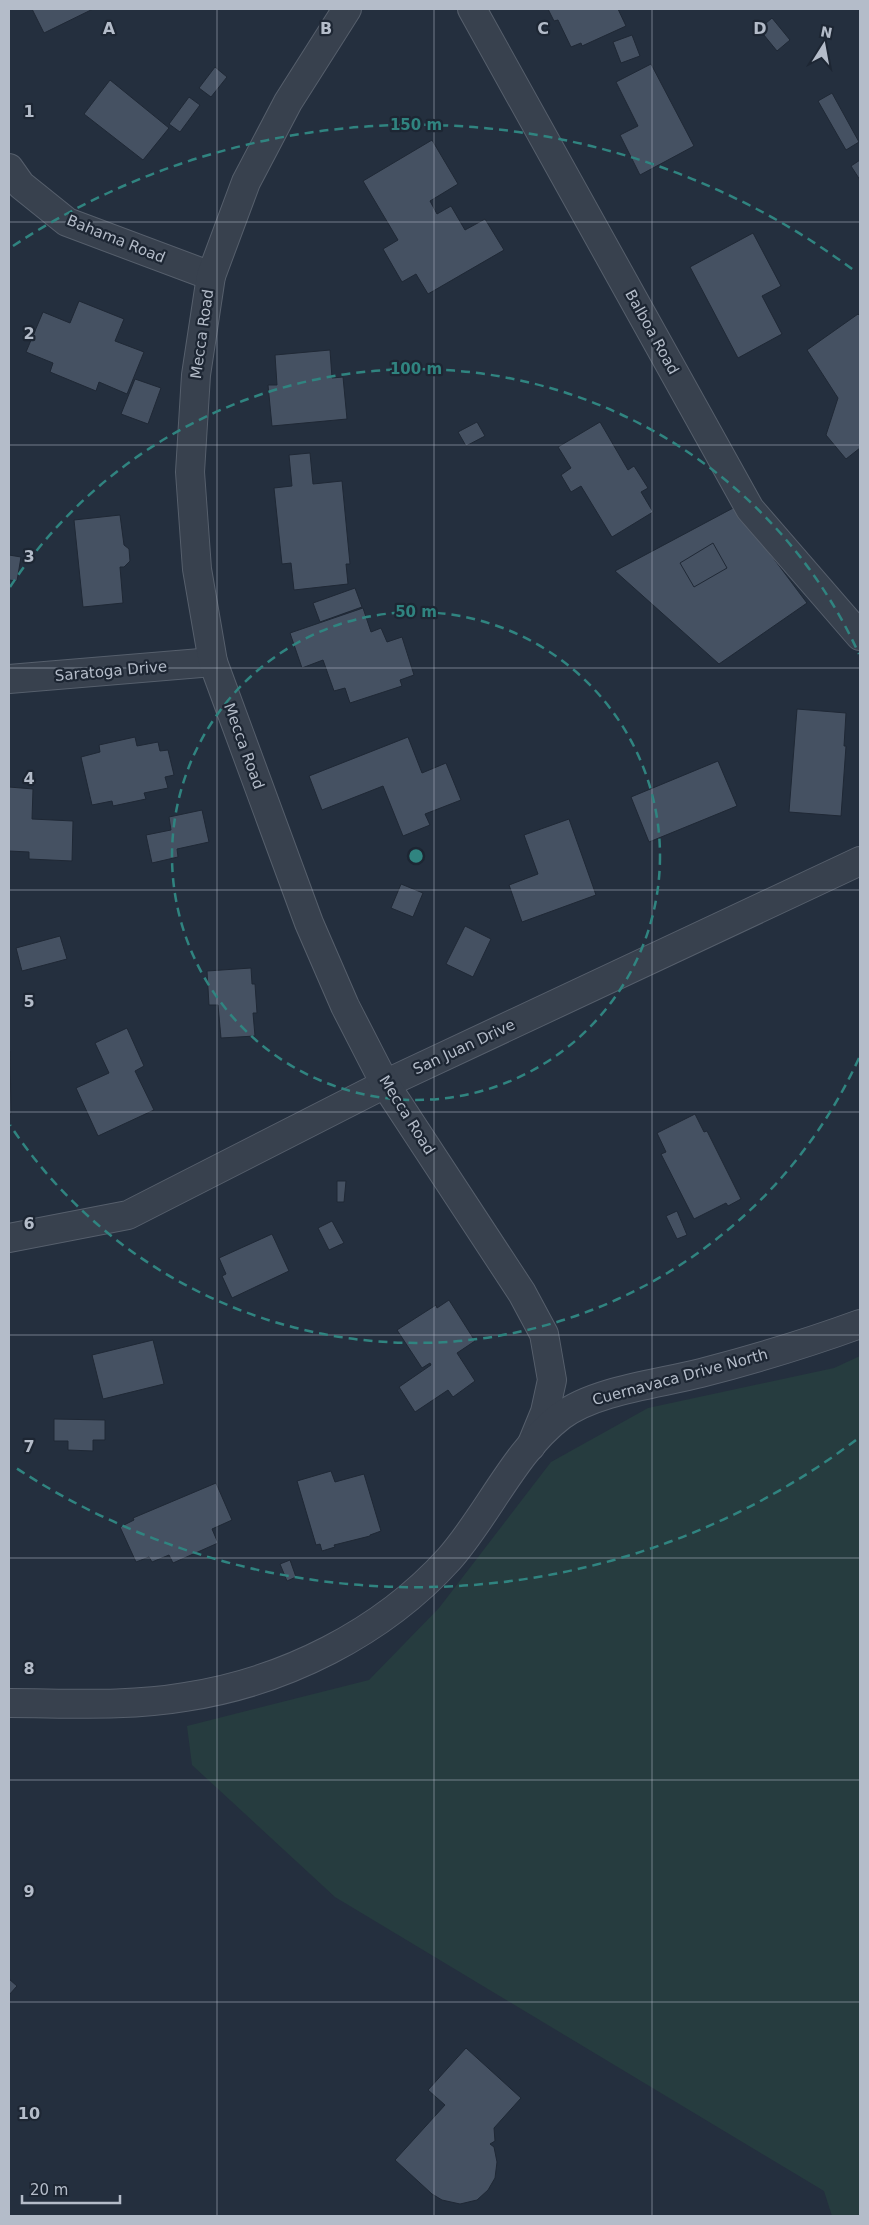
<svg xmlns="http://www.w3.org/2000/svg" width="869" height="2225" viewBox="0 0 869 2225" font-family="'DejaVu Sans',sans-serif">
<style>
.green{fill:#263c3f}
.building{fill:#455162;stroke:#1f2835}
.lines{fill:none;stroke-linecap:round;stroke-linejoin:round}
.minor-casing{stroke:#565f6c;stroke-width:30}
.tertiary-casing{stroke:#565f6c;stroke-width:30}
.minor{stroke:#38414e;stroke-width:28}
.tertiary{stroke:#38414e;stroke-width:28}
.grid{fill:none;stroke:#b4bcc9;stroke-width:1;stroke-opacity:0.55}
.ring{fill:none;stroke:#308480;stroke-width:2.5;stroke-dasharray:9 6}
.labels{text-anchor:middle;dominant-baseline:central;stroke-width:4.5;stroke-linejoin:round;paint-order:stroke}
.street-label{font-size:15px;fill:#b4bcc9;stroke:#1d2633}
.grid-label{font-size:16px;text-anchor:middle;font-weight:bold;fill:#b4bcc9;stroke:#1d2633;stroke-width:4.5;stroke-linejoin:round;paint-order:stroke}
.centre{fill:#308480;stroke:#1d2633;stroke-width:2.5}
.ring-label{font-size:15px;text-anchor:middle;font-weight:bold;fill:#308480;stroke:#1d2633;stroke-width:4.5;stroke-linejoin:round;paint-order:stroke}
</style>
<rect width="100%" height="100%" fill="#242f3e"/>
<path class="green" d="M 860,1356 L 860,2216 L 832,2216 L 824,2191 L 335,1897 L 192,1765 L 187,1726 L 369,1680 L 439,1608 L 551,1462 L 648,1408 L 834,1368 Z"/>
<g class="building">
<path d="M 32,9 L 93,9 L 44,33 Z"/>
<path d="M 548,9 L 618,9 L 626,26 L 582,46 L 581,43 L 571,47 L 558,20 L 554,21 Z"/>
<path d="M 772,18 L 790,40 L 777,51 L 759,29 Z"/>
<path d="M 632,35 L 640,56 L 621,63 L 613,42 Z"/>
<path d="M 651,64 L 694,146 L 640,175 L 620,135 L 638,126 L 616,82 Z"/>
<path d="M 215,67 L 227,77 L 211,97 L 199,88 Z"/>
<path d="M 110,80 L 169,128 L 143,160 L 84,114 Z"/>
<path d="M 832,93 L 859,142 L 846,150 L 818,101 Z"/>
<path d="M 189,97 L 200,105 L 180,132 L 169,124 Z"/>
<path d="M 432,140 L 458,184 L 430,201 L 437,214 L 451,206 L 465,230 L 485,219 L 504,250 L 428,294 L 416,274 L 402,282 L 383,249 L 398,240 L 363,181 Z"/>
<path d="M 860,160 L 860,180 L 851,166 Z"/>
<path d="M 753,233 L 781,286 L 762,296 L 782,334 L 738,358 L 690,267 Z"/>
<path d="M 79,301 L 124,319 L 115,341 L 144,352 L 127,394 L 99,382 L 96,391 L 50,372 L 53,363 L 26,352 L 43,312 L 70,323 Z"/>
<path d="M 858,314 L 860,316 L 860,448 L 846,459 L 826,435 L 838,398 L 807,350 Z"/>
<path d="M 330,350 L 332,378 L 343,377 L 347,419 L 272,426 L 268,385 L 277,385 L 275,355 Z"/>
<path d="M 135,379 L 161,388 L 148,424 L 121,414 Z"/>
<path d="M 477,422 L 485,436 L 466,446 L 458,432 Z"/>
<path d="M 600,422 L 628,470 L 634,466 L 648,488 L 641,492 L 653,512 L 612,537 L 581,486 L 571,492 L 561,475 L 571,468 L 558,447 Z"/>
<path d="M 310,453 L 313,484 L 342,481 L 350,564 L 346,564 L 348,584 L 294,590 L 291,563 L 282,564 L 274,488 L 292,486 L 289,455 Z"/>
<path d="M 735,507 L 807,603 L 719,664 L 615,571 Z"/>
<path d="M 120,515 L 124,545 L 129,549 L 130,561 L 124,567 L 120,567 L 123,603 L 83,607 L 74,520 Z"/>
<path d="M 713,543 L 727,568 L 694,587 L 680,563 Z"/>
<path d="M 9,555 L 21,557 L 17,581 L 9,580 Z"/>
<path d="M 355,588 L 362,607 L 320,622 L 313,603 Z"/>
<path d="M 363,608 L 371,632 L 381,628 L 387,642 L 402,637 L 414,675 L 400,680 L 402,686 L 350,703 L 345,688 L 334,691 L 323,660 L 302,668 L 290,633 Z"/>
<path d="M 797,709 L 846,713 L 844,746 L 846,746 L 841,816 L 789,812 Z"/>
<path d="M 135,737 L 137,746 L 158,742 L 160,751 L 168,750 L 174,775 L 165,777 L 168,788 L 144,793 L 146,799 L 113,806 L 112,801 L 92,805 L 81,757 L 100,752 L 99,745 Z"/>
<path d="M 408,737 L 422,773 L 446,763 L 461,800 L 425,814 L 430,825 L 403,836 L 383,786 L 322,810 L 309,776 Z"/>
<path d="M 718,761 L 737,806 L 649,842 L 631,797 Z"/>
<path d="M 9,787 L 33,789 L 32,819 L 73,821 L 72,861 L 29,859 L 29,852 L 9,851 Z"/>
<path d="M 202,810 L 209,842 L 177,849 L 178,857 L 152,863 L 146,835 L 171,830 L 169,817 Z"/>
<path d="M 569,819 L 596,895 L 522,922 L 509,885 L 538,874 L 524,835 Z"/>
<path d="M 401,884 L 423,893 L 413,917 L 391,908 Z"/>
<path d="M 465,926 L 491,939 L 473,977 L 446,964 Z"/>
<path d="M 60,936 L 67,959 L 22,971 L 16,948 Z"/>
<path d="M 251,968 L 252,984 L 255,984 L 257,1013 L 253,1013 L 255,1036 L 221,1038 L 218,1005 L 209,1005 L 207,971 Z"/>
<path d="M 127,1028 L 144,1066 L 135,1071 L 154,1110 L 98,1136 L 76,1088 L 109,1073 L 95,1043 Z"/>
<path d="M 9,1051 L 10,1051 L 11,1114 L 9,1114 Z"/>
<path d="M 695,1114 L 704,1132 L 707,1131 L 741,1199 L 728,1206 L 726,1203 L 694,1219 L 661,1154 L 666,1152 L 657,1133 Z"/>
<path d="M 337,1181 L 346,1181 L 344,1202 L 337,1202 Z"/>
<path d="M 677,1211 L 687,1235 L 677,1239 L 666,1216 Z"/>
<path d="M 332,1221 L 344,1243 L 329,1250 L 318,1228 Z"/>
<path d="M 272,1234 L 289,1271 L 232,1298 L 222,1276 L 226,1274 L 219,1258 Z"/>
<path d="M 449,1300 L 475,1341 L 457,1353 L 475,1381 L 453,1397 L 448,1390 L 415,1412 L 399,1387 L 431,1365 L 430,1363 L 422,1368 L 397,1330 L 436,1305 L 437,1308 Z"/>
<path d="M 153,1340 L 164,1384 L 103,1399 L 92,1355 Z"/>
<path d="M 54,1419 L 105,1420 L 105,1440 L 93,1440 L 93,1451 L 68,1450 L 68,1441 L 54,1441 Z"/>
<path d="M 331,1471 L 335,1482 L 364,1474 L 381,1531 L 370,1535 L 370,1536 L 334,1545 L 335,1547 L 322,1551 L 320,1544 L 316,1545 L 297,1481 Z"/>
<path d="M 216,1483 L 232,1520 L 212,1529 L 218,1543 L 173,1563 L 169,1555 L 152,1562 L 149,1557 L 136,1562 L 120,1527 L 134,1520 L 133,1518 Z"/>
<path d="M 290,1560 L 296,1577 L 287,1581 L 280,1564 Z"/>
<path d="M 9,1979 L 17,1986 L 9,1995 Z"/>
<path d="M 466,2048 L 521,2098 L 494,2128 L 495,2141 L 490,2144 L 494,2147 L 497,2162 L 495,2178 L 488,2190 L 477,2200 L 460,2204 L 442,2200 L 432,2194 L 395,2160 L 445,2105 L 428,2090 Z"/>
</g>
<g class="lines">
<g class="minor-casing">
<g id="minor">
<path d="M 472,9 L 750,509 L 860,636"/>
<path d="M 9,168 L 21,185 L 67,222 L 211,276"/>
<path d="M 9,679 L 213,662"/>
<path d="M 9,1238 L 128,1215 L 385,1084 L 860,861"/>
</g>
</g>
<g class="tertiary-casing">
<g id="tertiary">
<path d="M 347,9 L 288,102 L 246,182 L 211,276 L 196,375 L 190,472 L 197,569 L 213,662 L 309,923 L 345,1006 L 385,1084 L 522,1293 L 544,1334 L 552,1380 L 545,1412 L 531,1446"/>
<path d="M 9,1703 C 67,1703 127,1707 185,1697 C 284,1682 382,1633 449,1559 C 488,1515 514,1452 561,1416 C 596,1390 658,1384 701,1373 C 755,1359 808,1343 860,1324"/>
</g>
</g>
<use href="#minor" class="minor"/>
<use href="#tertiary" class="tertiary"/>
</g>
<path class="grid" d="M 217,9 L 217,2216M 434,9 L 434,2216M 652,9 L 652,2216M 9,222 L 860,222M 9,445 L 860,445M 9,668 L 860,668M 9,890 L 860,890M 9,1112 L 860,1112M 9,1335 L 860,1335M 9,1558 L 860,1558M 9,1780 L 860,1780M 9,2002 L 860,2002"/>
<g class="ring">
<circle cx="416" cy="856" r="244"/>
<path d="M859 1058A487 487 0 0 1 10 1125M10 587A487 487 0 0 1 859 654"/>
<path d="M856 1440A731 731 0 0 1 13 1466M13 246A731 731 0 0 1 856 272"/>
</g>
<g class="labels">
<g class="street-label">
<text transform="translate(116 239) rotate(22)">Bahama Road</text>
<text transform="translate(652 332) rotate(61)">Balboa Road</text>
<text transform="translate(202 334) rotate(-82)">Mecca Road</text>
<text transform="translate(111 671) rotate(-5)">Saratoga Drive</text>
<text transform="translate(244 746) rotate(70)">Mecca Road</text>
<text transform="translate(464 1047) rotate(-25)">San Juan Drive</text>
<text transform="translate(407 1115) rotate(58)">Mecca Road</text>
<text transform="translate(680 1377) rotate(-15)">Cuernavaca Drive North</text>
</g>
</g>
<g class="grid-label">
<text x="109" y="34">A</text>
<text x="326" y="34">B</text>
<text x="543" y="34">C</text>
<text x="760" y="34">D</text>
<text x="29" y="117">1</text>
<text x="29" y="339">2</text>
<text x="29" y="562">3</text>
<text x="29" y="784">4</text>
<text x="29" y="1007">5</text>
<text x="29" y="1229">6</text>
<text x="29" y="1452">7</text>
<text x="29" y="1674">8</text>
<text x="29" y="1897">9</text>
<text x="29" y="2119">10</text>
</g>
<circle cx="416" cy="856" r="8" class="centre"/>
<g class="ring-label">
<text x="416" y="130">150 m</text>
<text x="416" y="374">100 m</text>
<text x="416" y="617">50 m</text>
</g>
<rect width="869" height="2225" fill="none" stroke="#b4bcc9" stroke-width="20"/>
<g transform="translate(824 45) rotate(11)" stroke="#1d2633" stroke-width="4" paint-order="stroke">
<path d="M0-4L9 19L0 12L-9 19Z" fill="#b4bcc9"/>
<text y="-8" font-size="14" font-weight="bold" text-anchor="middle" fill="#b4bcc9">N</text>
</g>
<path d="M22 2195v8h98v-8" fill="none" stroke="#b4bcc9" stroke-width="2.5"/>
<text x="30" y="2195" font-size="15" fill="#b4bcc9" stroke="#1d2633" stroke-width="4" paint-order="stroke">20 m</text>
</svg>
